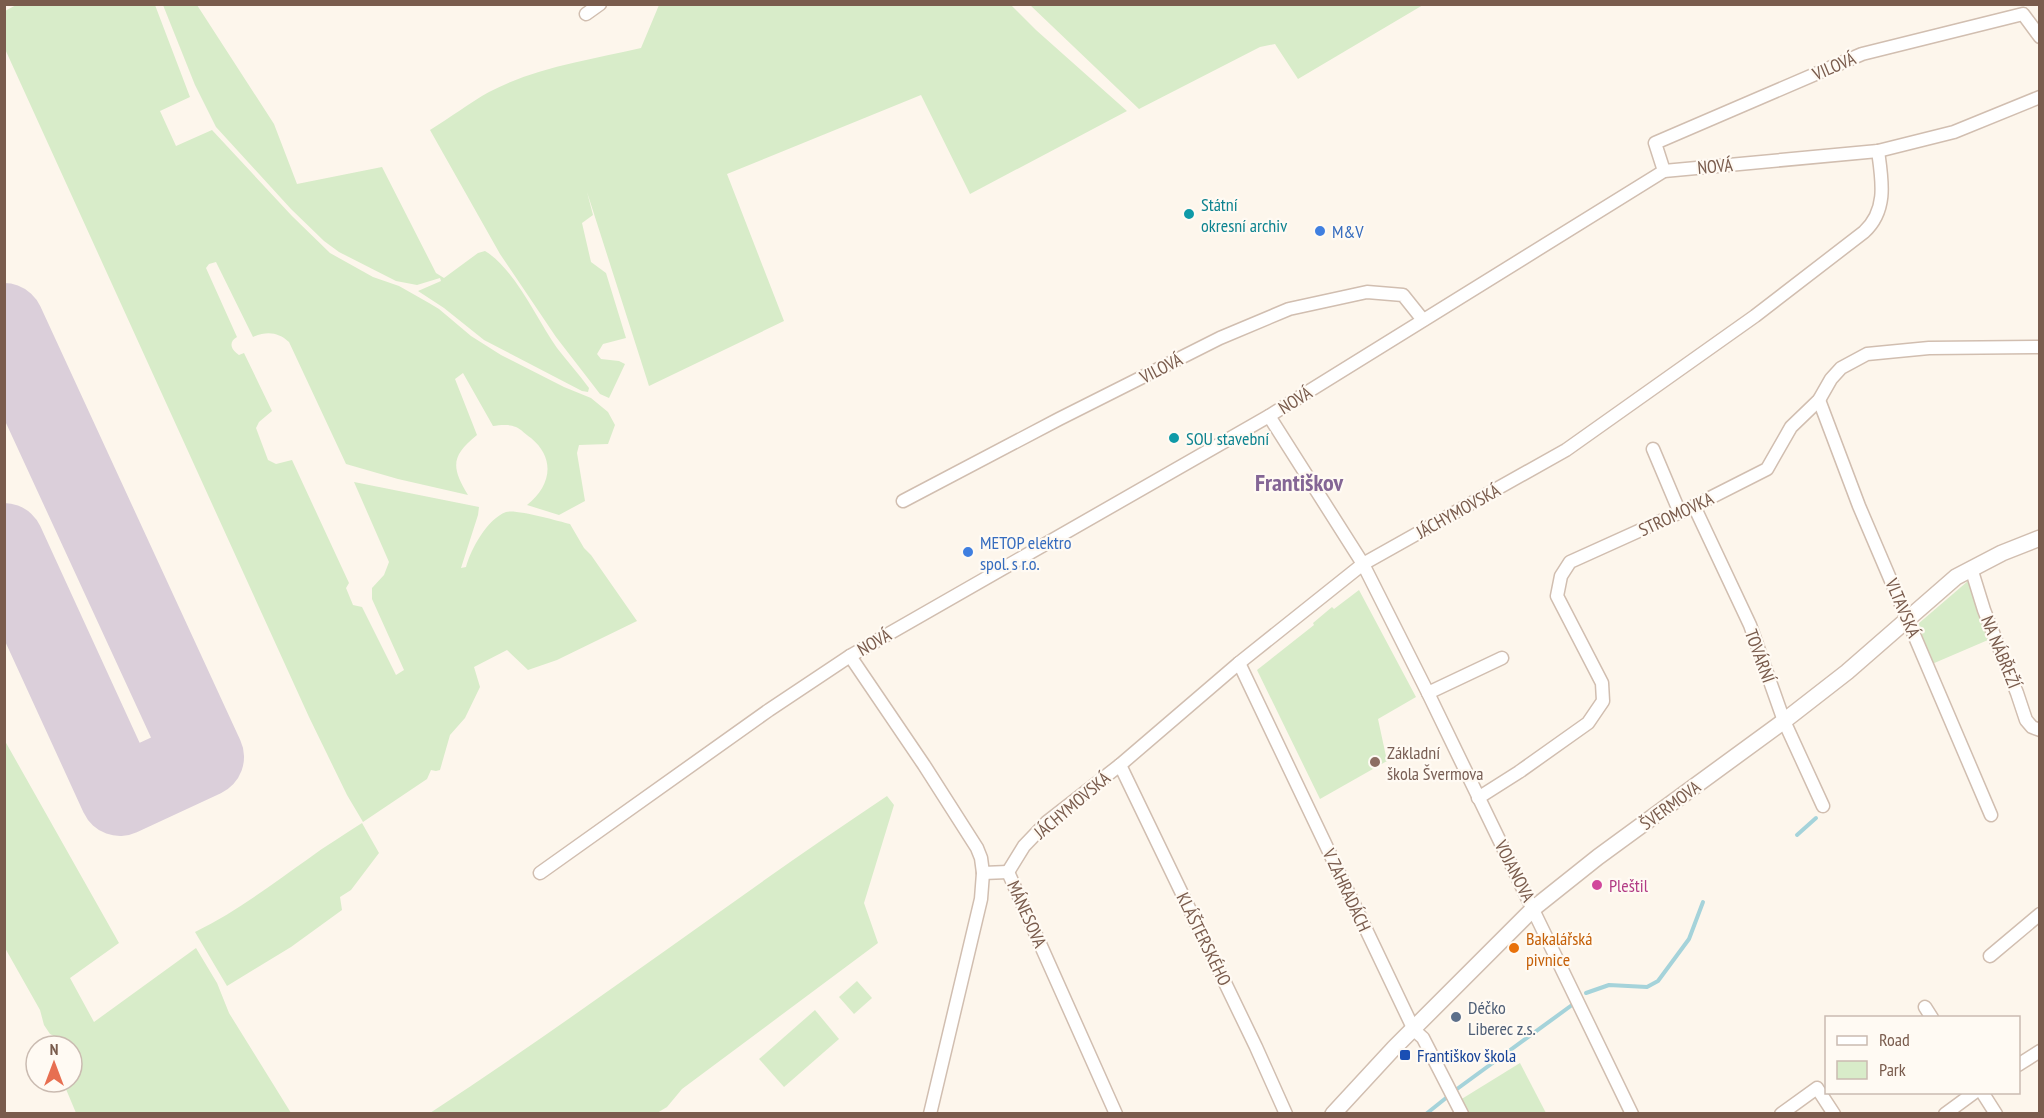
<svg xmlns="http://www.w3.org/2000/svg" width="2044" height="1118" viewBox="0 0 2044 1118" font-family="'PT Sans Narrow',sans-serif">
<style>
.green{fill:#d8ecc9}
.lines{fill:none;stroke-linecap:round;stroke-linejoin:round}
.stream{stroke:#a5d3da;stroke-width:4}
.runway{stroke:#dbcfda;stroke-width:80}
.minor-casing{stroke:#d1beb0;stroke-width:15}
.tertiary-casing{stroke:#d1beb0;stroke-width:18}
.minor{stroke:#fff;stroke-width:12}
.tertiary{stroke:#fff;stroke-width:15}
.culture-dot{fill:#0f9aa8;stroke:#fffaf3;stroke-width:2}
.shop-dot{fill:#3f7fe0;stroke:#fffaf3;stroke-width:2}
.education-dot{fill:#8d6e63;stroke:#fffaf3;stroke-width:2}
.hotel-dot{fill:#d1479c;stroke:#fffaf3;stroke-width:2}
.food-dot{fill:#e8710a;stroke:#fffaf3;stroke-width:2}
.service-dot{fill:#5c6f8a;stroke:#fffaf3;stroke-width:2}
.transit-dot{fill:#1a4fb4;stroke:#fffaf3;stroke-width:2}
.labels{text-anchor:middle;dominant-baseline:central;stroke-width:4.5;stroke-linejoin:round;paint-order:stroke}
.street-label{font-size:18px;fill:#7a5c4d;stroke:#fffaf3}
.culture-label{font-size:18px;fill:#0d838f;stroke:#fffaf3;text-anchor:start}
.shop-label{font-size:18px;fill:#366cbe;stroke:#fffaf3;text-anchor:start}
.education-label{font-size:18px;fill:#785e54;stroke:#fffaf3;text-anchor:start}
.hotel-label{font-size:18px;fill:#b23c85;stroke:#fffaf3;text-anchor:start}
.food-label{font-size:18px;fill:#c56008;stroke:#fffaf3;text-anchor:start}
.service-label{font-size:18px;fill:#4e5e75;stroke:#fffaf3;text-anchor:start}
.transit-label{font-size:18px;fill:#164399;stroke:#fffaf3;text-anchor:start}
.district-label{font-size:24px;font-weight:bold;fill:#846695;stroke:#fffaf3}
</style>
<rect width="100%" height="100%" fill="#fdf6ec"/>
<g class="green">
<path d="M 18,4 L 155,5 L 190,97 L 160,111 L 176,146 L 212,130 L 292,216 L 330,253 L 373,277 L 399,286 L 429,303 L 439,309 L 471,336 L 501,355 L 564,387 L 591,398 L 608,412 L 615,425 L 608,444 L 579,445 L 577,453 L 585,501 L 559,515 L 527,505 C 551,486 556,459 531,438 C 526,435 521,429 516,427 C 509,424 500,425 493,426 L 463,373 L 455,379 L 477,435 C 451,456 451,467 468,495 L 398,479 L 346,464 L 289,342 C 278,332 267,331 253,337 L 216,262 L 209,264 L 206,268 L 237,337 C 228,342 231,350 239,355 L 244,353 L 272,411 L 259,422 L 256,428 L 268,460 L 276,464 L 292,460 L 349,583 L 346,588 L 353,605 L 362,607 L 396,675 L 404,670 L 372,599 L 372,588 L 384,575 L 389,562 L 354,482 L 479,507 L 478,515 L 461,568 L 466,567 C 471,549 487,519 506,512 C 516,509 558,521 570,524 L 584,548 L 591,555 L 637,621 L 557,660 L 528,670 L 507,650 L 474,667 L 480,687 L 465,718 L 450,735 L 440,770 L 436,771 L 431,770 L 427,779 L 363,822 L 347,795 L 309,717 L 5,49 L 5,11 Z"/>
<path d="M 163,5 L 197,5 L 274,124 L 297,184 L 382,167 L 436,273 L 444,278 L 478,253 L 485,251 C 515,269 537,320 557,348 C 567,361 579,374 589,388 L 588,392 L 582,391 L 484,340 L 444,308 L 418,291 L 441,281 L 440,278 L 417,285 L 396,281 L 339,252 L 324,241 L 291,209 L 216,127 L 195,85 Z"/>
<path d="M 659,5 L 1011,5 L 1036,30 L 1127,111 L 970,194 L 921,95 L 727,174 L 784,321 L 649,386 L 587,192 L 593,215 L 582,223 L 591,262 L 606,273 L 626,338 L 603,344 L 597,354 L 601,359 L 619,361 L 625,364 L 609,398 L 600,394 L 556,337 L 500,254 L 430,130 C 450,118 469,103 489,92 C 536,67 590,60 641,48 Z"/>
<path d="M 1030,5 L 1423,5 L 1298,79 L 1275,44 L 1260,47 L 1139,109 Z"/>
<path d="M 1968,581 L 1988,640 L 1932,664 L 1918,624 Z"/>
<path d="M 1359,590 L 1416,697 L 1378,719 L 1387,761 L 1320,799 L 1257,670 L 1314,625 L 1313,623 L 1332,607 L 1334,609 Z"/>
<path d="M 5,741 L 119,943 L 70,978 L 94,1022 L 196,948 L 217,983 L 229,1013 L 291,1113 L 76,1113 L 63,1082 L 72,1082 L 72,1046 L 65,1046 L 62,1040 L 50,1034 L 44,1025 L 40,1010 L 5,948 Z"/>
<path d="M 887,796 L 894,805 L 864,903 L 878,943 L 682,1089 L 667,1107 L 657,1113 L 430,1113 C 585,1012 732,899 887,796 Z"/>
<path d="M 362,823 L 379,853 L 351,890 L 340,897 L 342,910 L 291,947 L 227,986 L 195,932 C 236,912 271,885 308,859 C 325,846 344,835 362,823 Z"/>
<path d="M 857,981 L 872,998 L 854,1014 L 839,997 Z"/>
<path d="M 815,1010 L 839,1039 L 784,1087 L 759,1059 Z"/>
<path d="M 1520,1063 L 1546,1113 L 1467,1113 L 1460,1100 Z"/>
</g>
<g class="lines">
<g class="stream">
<path d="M 1797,835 L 1816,818"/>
<path d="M 1586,993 L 1609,985 L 1647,987 L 1658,981 L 1689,939 L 1703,902"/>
<path d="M 1457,1089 L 1572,1005"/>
<path d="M 1426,1114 L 1446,1098"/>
</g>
<path class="runway" d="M 4,323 L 204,757 L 120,796 L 4,543"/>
<g class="minor-casing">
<g id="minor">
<path d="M 586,14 L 600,4"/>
<path d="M 1664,171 L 1655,143 L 1862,54 L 2023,14 L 2040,37"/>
<path d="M 1819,400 L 1859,506 L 1991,815"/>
<path d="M 1269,416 L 1363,564 L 1428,693 L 1632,1114"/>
<path d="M 1653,449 L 1680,513"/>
<path d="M 903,501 L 1059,419 L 1220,338 L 1289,309 L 1367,292 L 1403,295 L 1423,320"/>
<path d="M 1694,506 L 1750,625 L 1784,721 L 1823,806"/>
<path d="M 1971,568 L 1984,610 L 2017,693 L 2026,720 L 2032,727 L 2040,730"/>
<path d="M 850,656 L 924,765 L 977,848 L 981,858 L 983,873 L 1008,872"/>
<path d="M 1239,663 L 1414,1030 L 1423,1038 L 1462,1114"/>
<path d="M 1428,693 L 1502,658"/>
<path d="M 1120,765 L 1256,1047 L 1286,1114"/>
<path d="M 1478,798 L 1519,772 L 1588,723 L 1603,701 L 1602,683 L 1557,596 L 1561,576 L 1570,562 L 1694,506 L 1767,469 L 1791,427 L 1819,400 L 1831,379 L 1841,368 L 1867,354 L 1929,348 L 2040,347"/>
<path d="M 1008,872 L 1024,846 L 1047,822 L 1120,765 L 1239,663 L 1363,564 L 1566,450 L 1755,316 L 1864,232 C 1888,210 1882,180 1878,151"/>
<path d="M 1008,872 L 1116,1114"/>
<path d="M 540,873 L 769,710 L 850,656 L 1269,416 L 1664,171 L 1878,151 L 1954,132 L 2040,97"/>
<path d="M 1990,956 L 2040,914"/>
<path d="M 1925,1007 L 1932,1018"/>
<path d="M 2018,1065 L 2040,1051"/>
<path d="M 1982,1092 L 1996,1114"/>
<path d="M 930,1114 L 981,899 L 983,873"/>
<path d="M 1781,1114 L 1817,1088 L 1834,1114"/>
<path d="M 1945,1114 L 1975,1092"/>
</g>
</g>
<g class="tertiary-casing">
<path id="tertiary" d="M 1333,1114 L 1394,1048 L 1534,908 L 1598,857 L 1784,721 L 1847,672 L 1956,577 L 2002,553 L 2040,538"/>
</g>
<use href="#minor" class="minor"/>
<use href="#tertiary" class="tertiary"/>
</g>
<g class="culture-dot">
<circle cx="1189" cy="214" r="6"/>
<circle cx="1174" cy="438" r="6"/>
</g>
<g class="shop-dot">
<circle cx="1320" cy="231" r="6"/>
<circle cx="968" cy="552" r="6"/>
</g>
<circle class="education-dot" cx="1375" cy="762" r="6"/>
<circle class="hotel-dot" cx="1597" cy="885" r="6"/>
<circle class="food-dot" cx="1514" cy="948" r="6"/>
<circle class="service-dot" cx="1456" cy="1017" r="6"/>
<rect class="transit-dot" x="1399" y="1049" width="12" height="12" rx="3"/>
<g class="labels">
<g class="street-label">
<text transform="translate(1834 66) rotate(-23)">VILOVÁ</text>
<text transform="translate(1715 166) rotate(-5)">NOVÁ</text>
<text transform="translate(1161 368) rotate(-27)">VILOVÁ</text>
<text transform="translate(1295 400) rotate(-32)">NOVÁ</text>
<text transform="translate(1458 511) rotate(-29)">JÁCHYMOVSKÁ</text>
<text transform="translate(1676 514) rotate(-25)">STROMOVKA</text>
<text transform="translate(1903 608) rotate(67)">VLTAVSKÁ</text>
<text transform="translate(874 642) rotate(-30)">NOVÁ</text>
<text transform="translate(2001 652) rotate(68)">NA NÁBŘEŽÍ</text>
<text transform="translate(1760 656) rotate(70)">TOVÁRNÍ</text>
<text transform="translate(1072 805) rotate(-40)">JÁCHYMOVSKÁ</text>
<text transform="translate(1670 805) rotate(-36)">ŠVERMOVA</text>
<text transform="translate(1515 871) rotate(63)">VOJANOVA</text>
<text transform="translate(1347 890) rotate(65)">V ZAHRADÁCH</text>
<text transform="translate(1027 914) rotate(66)">MÁNESOVA</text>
<text transform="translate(1204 939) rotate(64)">KLÁŠTERSKÉHO</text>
</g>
<g class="culture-label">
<text x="1201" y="204">Státní<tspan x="1201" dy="21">okresní archiv</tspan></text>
<text x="1186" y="438">SOU stavební</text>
</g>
<g class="shop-label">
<text x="1332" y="231">M&amp;V</text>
<text x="980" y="542">METOP elektro<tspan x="980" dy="21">spol. s r.o.</tspan></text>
</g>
<g class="education-label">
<text x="1387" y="752">Základní<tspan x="1387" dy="21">škola Švermova</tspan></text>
</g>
<g class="hotel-label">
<text x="1609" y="885">Pleštil</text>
</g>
<g class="food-label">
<text x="1526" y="938">Bakalářská<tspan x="1526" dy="21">pivnice</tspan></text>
</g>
<g class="service-label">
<text x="1468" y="1007">Déčko<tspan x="1468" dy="21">Liberec z.s.</tspan></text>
</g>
<g class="transit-label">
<text x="1417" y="1055">Františkov škola</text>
</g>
<g class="district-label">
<text x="1299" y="482">Františkov</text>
</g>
</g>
<rect width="2044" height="1118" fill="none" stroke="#7a5c4d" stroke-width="12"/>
<rect x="1825" y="1016" width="195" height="78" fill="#fffaf3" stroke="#cabbb1" stroke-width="1.5"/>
<rect x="1837" y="1036" width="30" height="9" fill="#ffffff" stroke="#cabbb1" stroke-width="1.5"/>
<text x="1879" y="1046" font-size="18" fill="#7a5c4d">Road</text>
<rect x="1837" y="1061" width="30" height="18" fill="#d8ecc9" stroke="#cabbb1" stroke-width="1.5"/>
<text x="1879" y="1076" font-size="18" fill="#7a5c4d">Park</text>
<g transform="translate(54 1064)"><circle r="28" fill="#fffaf3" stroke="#cabbb1" stroke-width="1.5"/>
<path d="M0-4.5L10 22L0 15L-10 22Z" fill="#e76f51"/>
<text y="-9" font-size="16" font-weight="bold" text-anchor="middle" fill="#7a5c4d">N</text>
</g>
</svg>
